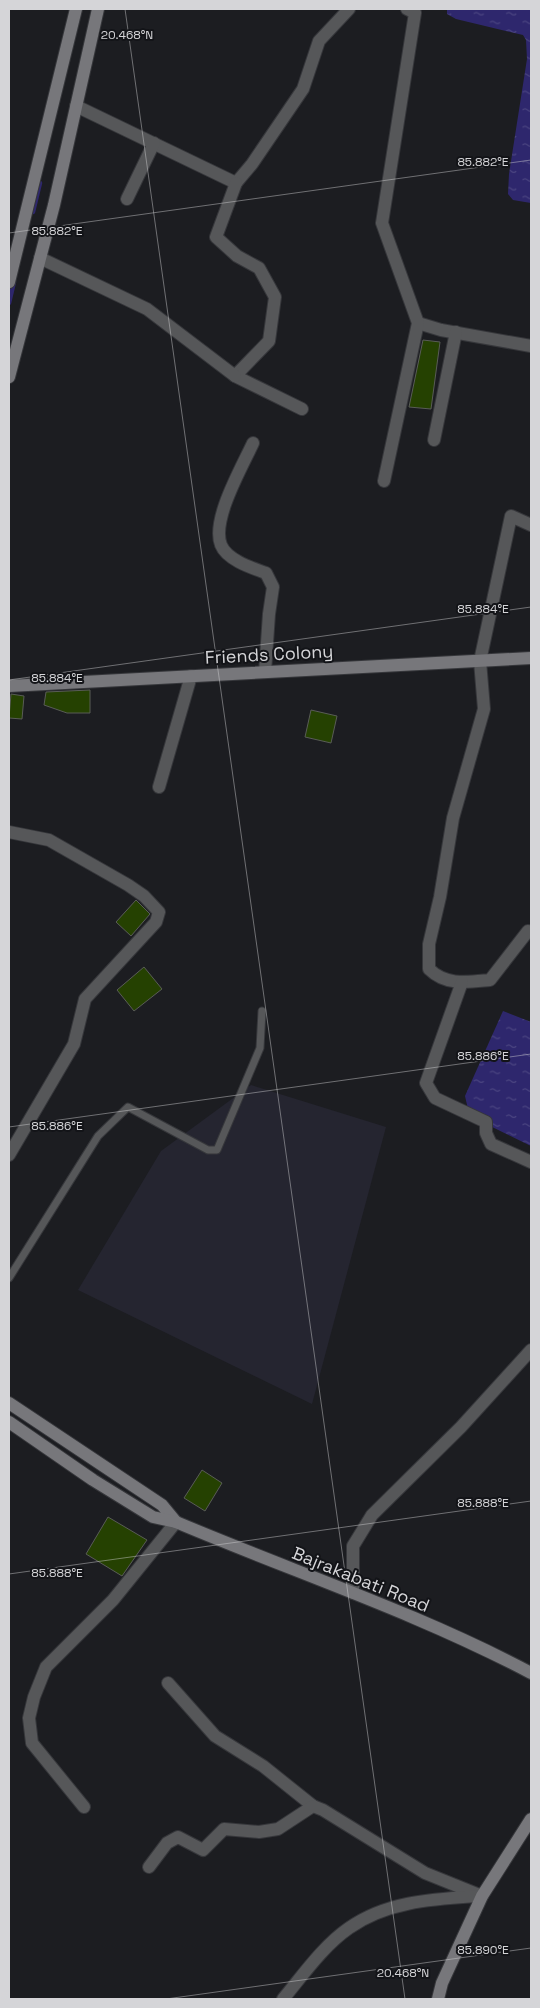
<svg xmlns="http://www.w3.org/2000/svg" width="540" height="2008" viewBox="0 0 540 2008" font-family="'Space Grotesk',sans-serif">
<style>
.built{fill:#252530}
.water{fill:url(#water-ripples)}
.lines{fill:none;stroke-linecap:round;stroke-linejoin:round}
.stream{stroke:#2e276d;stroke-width:4.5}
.building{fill:#254101;stroke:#595c57}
.lane-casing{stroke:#36373b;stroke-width:9}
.street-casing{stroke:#36373b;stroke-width:14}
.secondary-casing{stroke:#36373b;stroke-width:14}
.lane{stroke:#565759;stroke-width:7}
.street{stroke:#565759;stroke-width:12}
.secondary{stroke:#77777b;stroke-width:12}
.ticks{fill:none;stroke:#d5d5d8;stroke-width:1;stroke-opacity:0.45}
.labels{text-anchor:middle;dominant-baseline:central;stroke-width:4;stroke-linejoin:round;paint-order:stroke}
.street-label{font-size:18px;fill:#d5d5d8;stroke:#131418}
.ticks-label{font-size:12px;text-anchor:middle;fill:#d5d5d8;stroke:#131418;stroke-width:4;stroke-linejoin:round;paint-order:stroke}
</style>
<defs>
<pattern id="water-ripples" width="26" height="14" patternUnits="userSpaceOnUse" patternTransform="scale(1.25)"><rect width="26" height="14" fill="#2e276d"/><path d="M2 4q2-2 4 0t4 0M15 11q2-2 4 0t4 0" fill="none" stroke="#4b4581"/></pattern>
</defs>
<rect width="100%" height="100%" fill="#1c1d21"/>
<path class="built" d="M 251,1085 L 386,1127 L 312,1404 L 78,1290 L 161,1151 Z"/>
<g class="water">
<path d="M 447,9 L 531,9 L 531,203 L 513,200 L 508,194 L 509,174 L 527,59 L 526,40 L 523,35 L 456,19 L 447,14 Z"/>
<path d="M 503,1011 L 531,1022 L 531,1146 L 482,1122 L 468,1109 L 465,1096 Z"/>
</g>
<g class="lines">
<g class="stream">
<path d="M 33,212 L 40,183"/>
<path d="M 9,303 L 14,282"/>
</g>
</g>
<g class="building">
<path d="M 423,340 L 440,342 L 431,409 L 409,407 Z"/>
<path d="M 90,690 L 90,713 L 67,713 L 44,705 L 46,692 Z"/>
<path d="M 11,694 L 24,696 L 22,719 L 9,718 Z"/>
<path d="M 311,710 L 337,716 L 331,743 L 305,737 Z"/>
<path d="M 136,900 L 150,914 L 131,936 L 116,922 Z"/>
<path d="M 144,967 L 162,989 L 134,1011 L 117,990 Z"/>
<path d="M 202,1470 L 222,1483 L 205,1511 L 184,1498 Z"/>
<path d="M 108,1517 L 147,1540 L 122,1576 L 86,1554 Z"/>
</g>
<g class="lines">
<g class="lane-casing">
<path id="lane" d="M 9,1278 L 98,1136 L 128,1107 L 208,1150 L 217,1150 L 260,1048 L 262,1011"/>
</g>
<g class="street-casing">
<g id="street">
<path d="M 76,106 L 236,183 L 252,164 L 303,89 L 319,41 L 349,9"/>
<path d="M 236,183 L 216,237 L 237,256 L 259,268 L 275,297 L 269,341 L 235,376 L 302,409"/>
<path d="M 127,199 L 154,143"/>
<path d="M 40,258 L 147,309 L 235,376"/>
<path d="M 418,323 L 441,330 L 531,346"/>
<path d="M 434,440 L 456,332"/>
<path d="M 253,443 C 242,467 211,520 221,545 C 227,560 252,568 266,573 L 273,587 L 269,614 L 265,672"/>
<path d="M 384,481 L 418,323 L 382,223 L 415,13 L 407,9"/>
<path d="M 531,525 L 511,516 L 480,661 L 484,709 L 453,818 L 440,897 L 429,944 L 429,969 C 446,986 468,982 490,980 L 528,931 L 531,932"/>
<path d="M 159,787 L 191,676"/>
<path d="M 9,832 L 49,840 L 128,885 L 144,896 L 159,912 L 156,922 L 85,999 L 74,1044 L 9,1155"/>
<path d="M 462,982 L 426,1083 L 435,1098 L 486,1122 L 486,1133 L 491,1144 L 531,1162"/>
<path d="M 353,1593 L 353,1546 L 372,1515 L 461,1427 L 531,1350"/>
<path d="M 168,1683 L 215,1736 L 263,1766 L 313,1806"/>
<path d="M 84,1807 L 32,1743 L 29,1718 L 34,1697 L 46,1667 L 113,1600 L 176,1522"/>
<path d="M 149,1867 L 167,1843 L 178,1837 L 203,1850 L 224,1829 L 259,1832 L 278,1829 L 313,1806 L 323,1810 L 425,1873 L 482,1896"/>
<path d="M 283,1999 C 303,1975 323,1946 349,1928 C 387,1901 434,1899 479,1896"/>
</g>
</g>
<g class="secondary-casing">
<g id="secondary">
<path d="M 9,282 L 76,9"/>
<path d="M 9,377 L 54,205 L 98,9"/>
<path d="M 9,686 L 531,658"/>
<path d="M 9,1403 L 162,1505 L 176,1522"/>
<path d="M 9,1422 L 93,1480 L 153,1517 L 176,1522 C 294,1572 418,1613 531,1673"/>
<path d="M 438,1999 L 442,1983 L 482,1896 L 531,1819"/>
</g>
</g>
<use href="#lane" class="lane"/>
<use href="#street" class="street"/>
<use href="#secondary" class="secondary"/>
</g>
<path class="ticks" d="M 125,9 L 405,1999M 9,233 L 531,160M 9,680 L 531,607M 9,1127 L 531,1054M 9,1574 L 531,1501M 166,1999 L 531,1948"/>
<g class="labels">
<g class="street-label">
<text transform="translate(269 654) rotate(-3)">Friends Colony</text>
<text transform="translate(361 1579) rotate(22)">Bajrakabati Road</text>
</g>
</g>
<g class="ticks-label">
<text x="127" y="39">20.468°N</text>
<text x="483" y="166">85.882°E</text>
<text x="57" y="235">85.882°E</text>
<text x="483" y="613">85.884°E</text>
<text x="57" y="682">85.884°E</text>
<text x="483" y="1060">85.886°E</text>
<text x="57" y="1130">85.886°E</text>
<text x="483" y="1507">85.888°E</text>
<text x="57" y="1577">85.888°E</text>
<text x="483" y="1954">85.890°E</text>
<text x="403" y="1977">20.468°N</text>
</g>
<rect width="540" height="2008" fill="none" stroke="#d5d5d8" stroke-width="20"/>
</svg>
